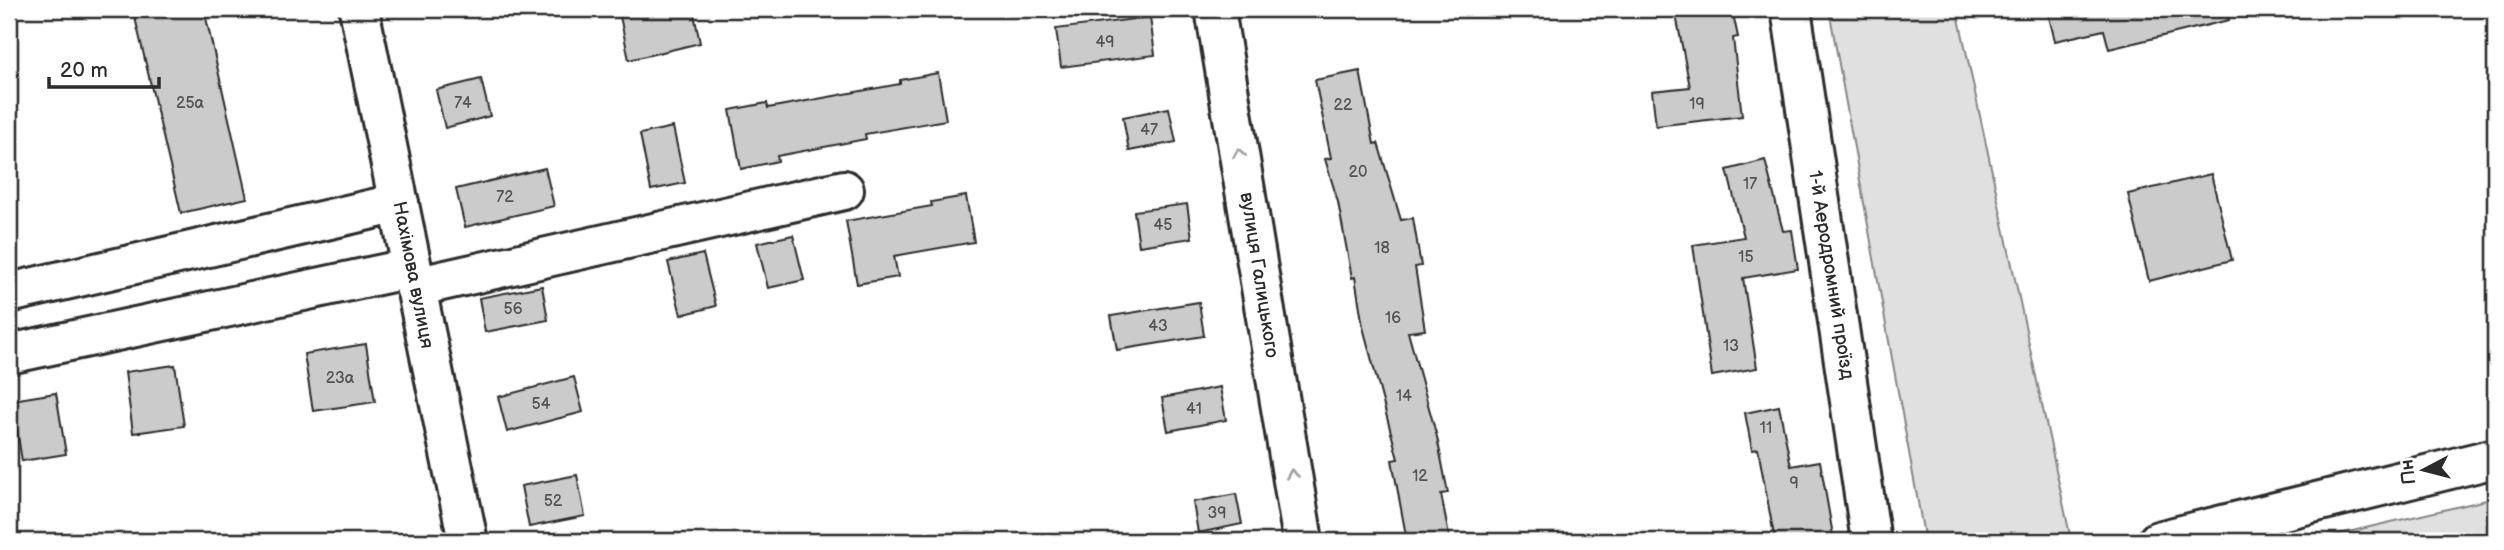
<svg xmlns="http://www.w3.org/2000/svg" width="2504" height="550" viewBox="0 0 2504 550" font-family="'Balsamiq Sans',sans-serif">
<style>
.green{fill:#e0e0e0;stroke:#868686;stroke-width:2}
.building{fill:#cbcbcb;stroke:#2b2b2b;stroke-width:2}
.lines{fill:none;stroke-linecap:round;stroke-linejoin:round}
.minor-casing{stroke:#2b2b2b;stroke-width:44}
.minor{stroke:#fff;stroke-width:38}
.oneway{stroke:#a0a0a0}
.labels{text-anchor:middle;dominant-baseline:central;stroke-width:5;stroke-linejoin:round;paint-order:stroke}
.number-label{font-size:16px;fill:#535353}
.street-label{font-size:19px;fill:#2b2b2b;stroke:#fff}
</style>
<rect width="100%" height="100%" fill="#fff"/>
<filter id="ink" filterUnits="userSpaceOnUse"><feTurbulence type="fractalNoise" baseFrequency=".0143" numOctaves="2"/><feDisplacementMap in="SourceGraphic" scale="14" xChannelSelector="R" yChannelSelector="G"/><feConvolveMatrix kernelMatrix="1 2 1 2 8 2 1 2 1" color-interpolation-filters="sRGB"/></filter>
<g filter="url(#ink)">
<g class="green">
<path d="M 1829,9 L 1957,9 L 2070,535 L 2035,541 L 1925,541 Z"/>
<path d="M 2495,498 L 2495,541 L 2309,541 Z"/>
</g>
<g class="building">
<path d="M 133,9 L 204,9 L 247,198 L 181,213 Z"/>
<path d="M 653,9 L 693,9 L 700,43 L 629,60 L 620,16 Z"/>
<path d="M 1707,9 L 1732,9 L 1738,37 L 1733,38 L 1742,116 L 1656,126 L 1652,91 L 1690,87 L 1676,15 Z"/>
<path d="M 2047,9 L 2227,9 L 2229,20 L 2109,49 L 2104,30 L 2055,41 Z"/>
<path d="M 1150,17 L 1155,55 L 1061,67 L 1056,29 Z"/>
<path d="M 1360,71 L 1374,144 L 1378,143 L 1401,220 L 1413,218 L 1421,266 L 1415,267 L 1425,330 L 1408,332 L 1437,437 L 1448,493 L 1441,494 L 1450,541 L 1407,541 L 1392,460 L 1398,459 L 1363,327 L 1355,277 L 1352,278 L 1338,202 L 1325,159 L 1331,158 L 1315,80 Z"/>
<path d="M 938,73 L 946,120 L 865,134 L 866,139 L 777,156 L 778,161 L 741,169 L 730,110 L 767,103 L 768,108 L 900,84 L 900,80 Z"/>
<path d="M 481,79 L 490,116 L 445,128 L 436,90 Z"/>
<path d="M 1169,108 L 1176,142 L 1129,151 L 1123,117 Z"/>
<path d="M 673,127 L 685,183 L 651,190 L 640,134 Z"/>
<path d="M 1765,160 L 1783,231 L 1792,230 L 1798,269 L 1743,278 L 1757,368 L 1712,376 L 1693,245 L 1744,237 L 1727,170 Z"/>
<path d="M 545,168 L 554,206 L 465,227 L 456,189 Z"/>
<path d="M 2211,174 L 2232,260 L 2149,281 L 2128,194 Z"/>
<path d="M 966,196 L 974,242 L 894,256 L 898,277 L 857,284 L 846,221 L 932,206 L 931,202 Z"/>
<path d="M 1187,204 L 1192,238 L 1139,246 L 1134,211 Z"/>
<path d="M 793,235 L 804,280 L 768,288 L 757,243 Z"/>
<path d="M 703,254 L 716,306 L 681,315 L 668,262 Z"/>
<path d="M 542,286 L 548,320 L 485,332 L 479,298 Z"/>
<path d="M 1199,302 L 1204,336 L 1117,350 L 1111,316 Z"/>
<path d="M 366,344 L 375,402 L 313,411 L 304,354 Z"/>
<path d="M 175,365 L 184,426 L 133,433 L 125,372 Z"/>
<path d="M 574,377 L 583,412 L 507,432 L 498,397 Z"/>
<path d="M 1220,387 L 1226,420 L 1168,431 L 1162,398 Z"/>
<path d="M 56,393 L 66,454 L 22,461 L 12,400 Z"/>
<path d="M 1779,406 L 1791,466 L 1820,461 L 1834,541 L 1775,541 L 1758,449 L 1752,450 L 1745,413 Z"/>
<path d="M 577,475 L 585,516 L 529,527 L 521,486 Z"/>
<path d="M 1236,494 L 1242,524 L 1198,533 L 1193,502 Z"/>
</g>
<g class="lines">
<g class="minor-casing">
<g id="minor">
<path d="M 359,9 L 468,541"/>
<path d="M 1215,9 L 1303,541"/>
<path d="M 1791,9 L 1871,541"/>
<path d="M 415,287 L 844,190"/>
<path d="M 9,293 L 399,203"/>
<path d="M 9,354 L 411,268"/>
<path d="M 2158,541 L 2495,458"/>
</g>
</g>
<use href="#minor" class="minor"/>
</g>
<defs><path id="oneway-chevron" d="M-2-3.5L2.5 0L-2 3.5" fill="none" stroke-width="1.6" stroke-linecap="round" stroke-linejoin="round" transform="scale(1.75)"/></defs>
<g class="oneway">
<use href="#oneway-chevron" transform="translate(1239 153) rotate(-99)"/>
<use href="#oneway-chevron" transform="translate(1292 474) rotate(-99)"/>
</g>
</g>
<g class="labels">
<g class="number-label">
<text x="1105" y="42">49</text>
<text x="190" y="103">25а</text>
<text x="463" y="103">74</text>
<text x="1697" y="104">19</text>
<text x="1343" y="105">22</text>
<text x="1149" y="130">47</text>
<text x="1358" y="172">20</text>
<text x="1750" y="184">17</text>
<text x="505" y="197">72</text>
<text x="1163" y="225">45</text>
<text x="1382" y="248">18</text>
<text x="1746" y="257">15</text>
<text x="513" y="309">56</text>
<text x="1393" y="318">16</text>
<text x="1158" y="326">43</text>
<text x="1731" y="346">13</text>
<text x="340" y="378">23а</text>
<text x="1404" y="396">14</text>
<text x="541" y="404">54</text>
<text x="1194" y="409">41</text>
<text x="1766" y="428">11</text>
<text x="1420" y="476">12</text>
<text x="1794" y="483">9</text>
<text x="553" y="501">52</text>
<text x="1217" y="513">39</text>
</g>
<g class="street-label">
<text transform="translate(413 275) rotate(79)">Нахімова вулиця</text>
<text transform="translate(1259 275) rotate(81)">вулиця Галицького</text>
<text transform="translate(1831 275) rotate(81)">1-й Аеродромний проїзд</text>
</g>
</g>
<rect width="2504" height="550" fill="none" stroke="#fff" stroke-width="35"/>
<rect x="18" y="18" width="2469" height="515" fill="none" stroke="#2b2b2b" stroke-width="2.5" filter="url(#ink)"/>
<g transform="translate(2424 470) rotate(263)" stroke="#ffffff" stroke-width="5" paint-order="stroke">
<path d="M0-5L12 26L0 18L-12 26Z" fill="#2b2b2b"/>
<text y="-10" font-size="19" font-weight="bold" text-anchor="middle" fill="#2b2b2b">Пн</text>
</g>
<path d="M49 77v10h110v-10" fill="none" stroke="#2b2b2b" stroke-width="3.5"/>
<text x="60" y="77" font-size="21" fill="#2b2b2b" stroke="#ffffff" stroke-width="5" paint-order="stroke">20 m</text>
</svg>
